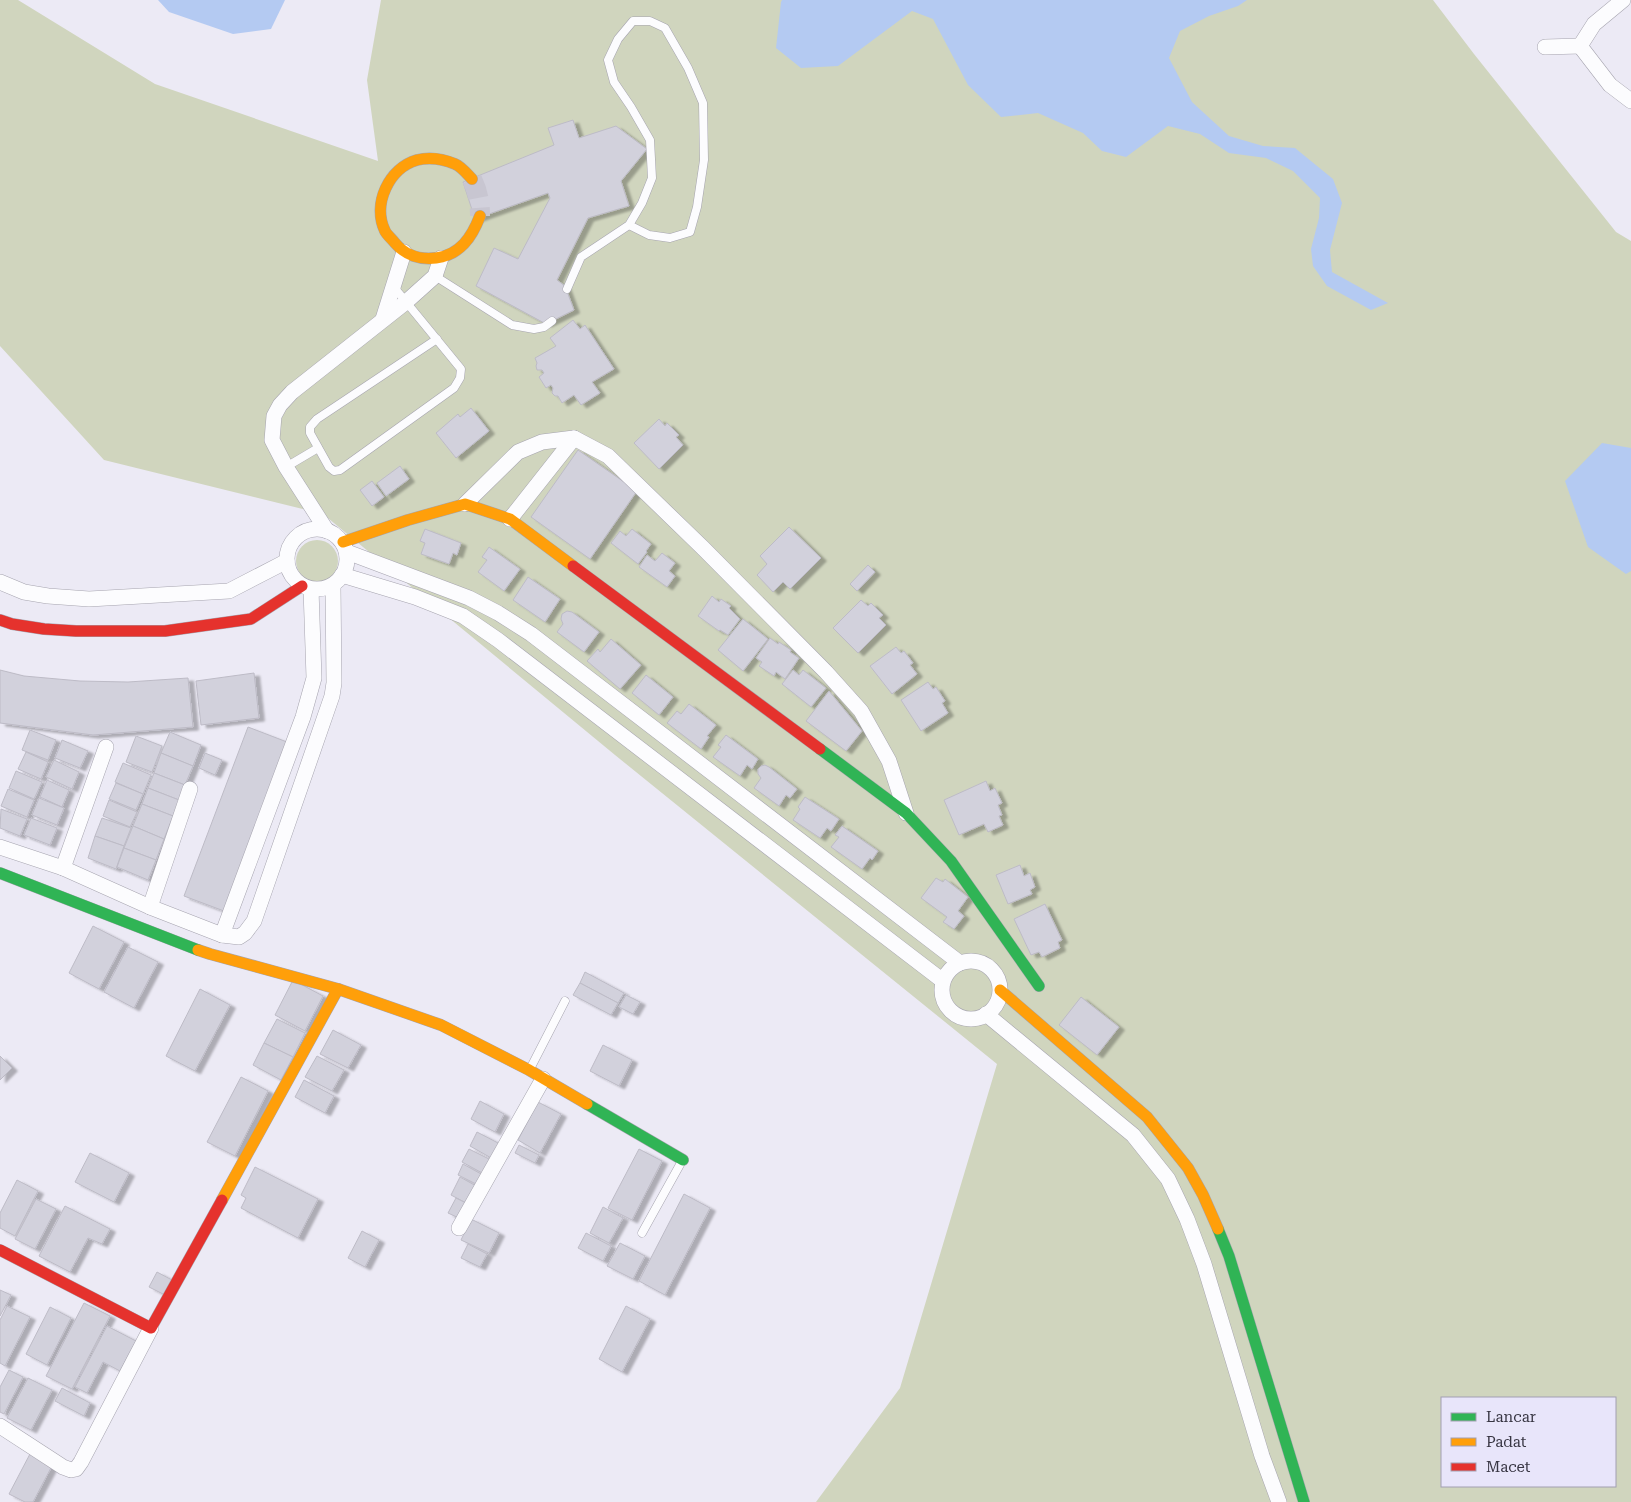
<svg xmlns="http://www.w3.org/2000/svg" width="1631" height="1502" viewBox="0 0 1631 1502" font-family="'Roboto Serif',serif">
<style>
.green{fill:#d0d5be;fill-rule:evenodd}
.water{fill:#b4caf2}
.building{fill:#d2d1dc;stroke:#bdbbc6;filter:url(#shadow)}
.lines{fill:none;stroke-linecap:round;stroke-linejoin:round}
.secondary-tunnel{stroke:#c8c6d1;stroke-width:20;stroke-dasharray:20 10;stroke-linecap:butt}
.lane-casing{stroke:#a6a4af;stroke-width:9}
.street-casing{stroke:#a6a4af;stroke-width:16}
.fast-casing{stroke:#a6a4af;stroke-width:12}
.slow-casing{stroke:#a6a4af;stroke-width:12}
.jam-casing{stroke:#a6a4af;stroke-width:12}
.lane{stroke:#fcfcfe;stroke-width:8}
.street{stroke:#fcfcfe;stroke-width:15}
.fast{stroke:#30b455;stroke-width:11}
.slow{stroke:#ff9f0a;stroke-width:11}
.jam{stroke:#e5322d;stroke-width:11}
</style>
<defs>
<filter id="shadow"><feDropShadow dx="5.5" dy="3" stdDeviation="1" flood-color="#0004"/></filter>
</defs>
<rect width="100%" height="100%" fill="#eceaf5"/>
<g class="green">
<path d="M 0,0 L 18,0 L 155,84 L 378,161 L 367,80 L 381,0 L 1433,0 L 1474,54 L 1616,232 L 1631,241 L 1631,1502 L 816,1502 L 900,1388 L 997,1064 L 615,755 L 323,514 L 104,460 L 0,346 ZM 1442,1398 L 1615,1398 L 1615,1486 L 1442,1486 Z"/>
<circle cx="317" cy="561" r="21"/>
</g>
<g class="water">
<path d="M 158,0 L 285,0 L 271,29 L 233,34 L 169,12 Z"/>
<path d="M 782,0 L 1247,0 L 1238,6 L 1209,16 L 1180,31 L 1169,58 L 1192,102 L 1229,136 L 1263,146 L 1295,148 L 1333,179 L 1342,203 L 1330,250 L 1332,272 L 1388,303 L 1371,310 L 1327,286 L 1313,266 L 1311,249 L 1319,218 L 1320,198 L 1293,171 L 1266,158 L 1229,153 L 1200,134 L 1168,126 L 1126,157 L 1102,151 L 1083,133 L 1038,113 L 1001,117 L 968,85 L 933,19 L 912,11 L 838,66 L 801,68 L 776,48 L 781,2 Z"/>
<path d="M 1602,443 L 1631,448 L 1631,571 L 1626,574 L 1588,547 L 1565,481 Z"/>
</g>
<g class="building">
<path d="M 573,120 L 579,138 L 616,126 L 647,149 L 621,181 L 629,206 L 588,218 L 557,280 L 565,286 L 574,310 L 546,324 L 476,286 L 494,248 L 518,259 L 550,198 L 548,193 L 475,219 L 463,182 L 554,145 L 548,128 Z"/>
<path d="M 573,320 L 580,329 L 585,325 L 614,369 L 592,382 L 600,393 L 581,405 L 574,395 L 562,403 L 558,396 L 555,396 L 552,393 L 553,388 L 551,385 L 546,388 L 539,377 L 544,373 L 542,370 L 537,370 L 536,366 L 537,363 L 535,358 L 556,346 L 550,338 Z"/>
<path d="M 471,408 L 489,431 L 456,458 L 436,433 L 458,414 L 460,417 Z"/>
<path d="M 659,419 L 665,426 L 667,423 L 679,435 L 676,437 L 683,445 L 659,469 L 634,443 Z"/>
<path d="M 578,450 L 637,491 L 590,559 L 531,517 Z"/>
<path d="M 400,466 L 409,479 L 386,496 L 377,483 Z"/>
<path d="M 372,481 L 384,497 L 372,506 L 360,490 Z"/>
<path d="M 789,527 L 821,558 L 790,589 L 783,582 L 773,592 L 757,575 L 767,564 L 760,556 Z"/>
<path d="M 425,529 L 461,543 L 457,555 L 453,553 L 449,564 L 421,554 L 425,543 L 420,541 Z"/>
<path d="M 632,529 L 651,544 L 646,551 L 647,552 L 638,564 L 611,543 L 620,531 L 626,536 Z"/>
<path d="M 489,547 L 520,569 L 504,591 L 478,572 L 487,560 L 482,557 Z"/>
<path d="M 662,553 L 675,563 L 669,571 L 675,576 L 667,587 L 639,567 L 647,555 L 655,561 Z"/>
<path d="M 868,565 L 875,572 L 857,591 L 850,584 Z"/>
<path d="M 528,577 L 560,599 L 545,622 L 513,600 Z"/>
<path d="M 712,596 L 719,602 L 721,599 L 731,606 L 729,608 L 740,619 L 728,635 L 720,630 L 719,631 L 698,616 Z"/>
<path d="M 861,600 L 868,606 L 871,603 L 883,615 L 879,618 L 886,625 L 858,653 L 833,628 Z"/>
<path d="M 567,611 L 572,612 L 599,632 L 584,652 L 557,632 L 563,624 L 561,619 L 562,614 Z"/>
<path d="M 743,619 L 768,639 L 743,671 L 718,650 Z"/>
<path d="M 770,638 L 778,644 L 779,642 L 791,650 L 790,652 L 799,658 L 785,679 L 776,672 L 774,676 L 759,666 L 762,662 L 756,658 Z"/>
<path d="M 611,639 L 641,665 L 620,689 L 587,661 L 598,649 L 600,652 Z"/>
<path d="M 896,647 L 901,653 L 904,651 L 913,663 L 910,665 L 917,674 L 892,694 L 870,666 Z"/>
<path d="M 0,670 L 24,676 L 80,681 L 128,682 L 188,678 L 193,727 L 93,735 L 0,723 Z"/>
<path d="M 793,670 L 799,675 L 803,670 L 826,688 L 811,707 L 782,684 Z"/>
<path d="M 254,673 L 259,718 L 201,725 L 196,681 Z"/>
<path d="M 646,675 L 673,697 L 659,715 L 632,693 Z"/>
<path d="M 928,682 L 933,689 L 936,687 L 945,701 L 942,703 L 948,713 L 921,731 L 901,700 Z"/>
<path d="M 829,691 L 862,731 L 846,751 L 806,721 Z"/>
<path d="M 689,704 L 716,725 L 707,736 L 709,737 L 701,749 L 667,723 L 677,711 L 681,714 Z"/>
<path d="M 248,727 L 287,742 L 224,911 L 184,896 Z"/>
<path d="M 30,730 L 56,740 L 48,760 L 22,750 Z"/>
<path d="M 170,732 L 201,745 L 193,766 L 161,753 Z"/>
<path d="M 726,735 L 758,759 L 752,769 L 747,765 L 740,776 L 713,757 L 721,747 L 718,745 Z"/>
<path d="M 136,736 L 162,746 L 152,772 L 126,762 Z"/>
<path d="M 62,740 L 88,751 L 80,768 L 55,758 Z"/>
<path d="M 26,752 L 48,762 L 41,779 L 18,769 Z"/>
<path d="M 161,753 L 193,766 L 185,785 L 154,773 Z"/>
<path d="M 205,753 L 222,760 L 215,775 L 199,768 Z"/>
<path d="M 54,760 L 79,772 L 72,789 L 46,777 Z"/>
<path d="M 123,763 L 151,775 L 143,794 L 115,782 Z"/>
<path d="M 765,765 L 769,767 L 797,789 L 790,798 L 786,795 L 779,806 L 754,788 L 761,778 L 758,774 L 758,769 L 761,766 Z"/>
<path d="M 16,771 L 42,782 L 34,799 L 9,788 Z"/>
<path d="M 154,773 L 185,785 L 179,800 L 148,788 Z"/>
<path d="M 47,780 L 69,790 L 62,807 L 40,797 Z"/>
<path d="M 986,781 L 990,791 L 995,788 L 1002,803 L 998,805 L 1002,815 L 999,816 L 1003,825 L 988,832 L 984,824 L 959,835 L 944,800 Z"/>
<path d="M 116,783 L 143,794 L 136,810 L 109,799 Z"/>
<path d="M 148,788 L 179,800 L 173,816 L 142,804 Z"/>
<path d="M 8,789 L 34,800 L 27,817 L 1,806 Z"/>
<path d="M 805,797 L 839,819 L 831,831 L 827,828 L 820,838 L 793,820 L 800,809 L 798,807 Z"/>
<path d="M 39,798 L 64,808 L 57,825 L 32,815 Z"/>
<path d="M 109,800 L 137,812 L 130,827 L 103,816 Z"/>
<path d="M 142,804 L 173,816 L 164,839 L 133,826 Z"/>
<path d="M 1,809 L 27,819 L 20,836 L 0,828 Z"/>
<path d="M 31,818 L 57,828 L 50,845 L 24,835 Z"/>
<path d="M 102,818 L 131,828 L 124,846 L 95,836 Z"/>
<path d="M 133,826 L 164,839 L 156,860 L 124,848 Z"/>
<path d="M 842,826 L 878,851 L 872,860 L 870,858 L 862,869 L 831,847 L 839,837 L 835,835 Z"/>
<path d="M 95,836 L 124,846 L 116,869 L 88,858 Z"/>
<path d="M 124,848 L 156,860 L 148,880 L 117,867 Z"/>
<path d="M 1020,865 L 1024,876 L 1030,873 L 1035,887 L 1030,890 L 1032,894 L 1008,904 L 996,875 Z"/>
<path d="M 936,878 L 943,882 L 945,879 L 968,897 L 958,911 L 964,916 L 954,929 L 943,922 L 947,917 L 921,898 Z"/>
<path d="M 1045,904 L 1062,940 L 1058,942 L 1060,948 L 1042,957 L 1039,952 L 1031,955 L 1014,919 Z"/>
<path d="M 93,926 L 124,942 L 99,989 L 69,973 Z"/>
<path d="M 128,947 L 158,962 L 134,1008 L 104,992 Z"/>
<path d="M 585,972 L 624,993 L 618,1003 L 580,983 Z"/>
<path d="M 293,980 L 323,996 L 305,1031 L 275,1015 Z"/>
<path d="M 580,983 L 618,1003 L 611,1015 L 573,995 Z"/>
<path d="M 200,989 L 230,1005 L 195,1071 L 166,1056 Z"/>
<path d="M 626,995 L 640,1002 L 633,1014 L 619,1007 Z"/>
<path d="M 1081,997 L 1119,1027 L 1097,1055 L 1059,1025 Z"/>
<path d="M 277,1019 L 305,1033 L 293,1057 L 264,1043 Z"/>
<path d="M 333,1030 L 361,1045 L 348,1068 L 320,1054 Z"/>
<path d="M 264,1043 L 293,1057 L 281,1080 L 253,1065 Z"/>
<path d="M 603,1045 L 632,1060 L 619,1086 L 590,1071 Z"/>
<path d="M 0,1056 L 12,1068 L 0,1080 Z"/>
<path d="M 317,1056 L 344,1070 L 332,1091 L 305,1077 Z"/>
<path d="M 241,1077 L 268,1091 L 235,1156 L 207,1142 Z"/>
<path d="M 304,1080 L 334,1096 L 325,1113 L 295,1097 Z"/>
<path d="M 480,1101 L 504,1114 L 495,1132 L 471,1119 Z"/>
<path d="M 538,1102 L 561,1114 L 540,1153 L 518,1140 Z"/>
<path d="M 477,1132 L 500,1144 L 493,1159 L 470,1146 Z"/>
<path d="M 519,1145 L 539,1155 L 535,1163 L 515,1153 Z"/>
<path d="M 469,1149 L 491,1160 L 484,1174 L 462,1162 Z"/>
<path d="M 639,1149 L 662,1161 L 632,1220 L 608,1208 Z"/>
<path d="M 90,1153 L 129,1173 L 114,1202 L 75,1182 Z"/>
<path d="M 463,1164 L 483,1175 L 478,1185 L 458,1175 Z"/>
<path d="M 255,1167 L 318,1199 L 298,1238 L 241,1208 L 246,1198 L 241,1195 Z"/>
<path d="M 460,1177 L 478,1187 L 468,1204 L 451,1195 Z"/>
<path d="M 17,1180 L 38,1191 L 15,1236 L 0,1228 L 0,1213 Z"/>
<path d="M 684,1194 L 710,1208 L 665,1295 L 639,1281 Z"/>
<path d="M 456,1198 L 468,1204 L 461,1219 L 448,1213 Z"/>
<path d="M 36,1199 L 56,1209 L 35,1249 L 15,1239 Z"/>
<path d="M 65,1206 L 110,1229 L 102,1244 L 88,1238 L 70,1272 L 39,1256 Z"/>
<path d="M 603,1207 L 623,1218 L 609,1243 L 590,1233 Z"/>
<path d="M 471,1219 L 499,1233 L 489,1253 L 461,1240 Z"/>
<path d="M 362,1231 L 379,1240 L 365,1267 L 348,1258 Z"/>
<path d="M 586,1233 L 611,1246 L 603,1261 L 578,1248 Z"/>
<path d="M 620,1243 L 645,1256 L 633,1279 L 607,1266 Z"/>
<path d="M 468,1244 L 487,1254 L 480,1267 L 461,1258 Z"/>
<path d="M 157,1272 L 172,1280 L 165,1295 L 149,1287 Z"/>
<path d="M 0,1290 L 11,1295 L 0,1316 Z"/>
<path d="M 84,1303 L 110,1316 L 72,1389 L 46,1376 Z"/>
<path d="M 7,1306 L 30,1317 L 5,1366 L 0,1363 L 0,1320 Z"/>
<path d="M 626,1306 L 650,1319 L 622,1372 L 599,1359 Z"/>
<path d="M 50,1307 L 71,1318 L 47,1365 L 26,1354 Z"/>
<path d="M 107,1326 L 136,1341 L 120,1371 L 103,1362 L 87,1393 L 75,1387 Z"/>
<path d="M 9,1370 L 23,1377 L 4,1414 L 0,1412 L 0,1387 Z"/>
<path d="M 28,1378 L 52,1390 L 31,1430 L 7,1418 Z"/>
<path d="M 62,1388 L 90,1403 L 84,1416 L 55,1401 Z"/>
<path d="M 31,1452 L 53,1464 L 33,1502 L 25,1502 L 9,1494 Z"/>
</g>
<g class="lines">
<path class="secondary-tunnel" d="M 472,179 C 478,192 480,202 480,216"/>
<g class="lane-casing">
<g id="lane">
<path d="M 435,276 L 512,325 L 534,329 L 544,327 L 552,321"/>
<path d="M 393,286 L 461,369 L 460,378 L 454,388 L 340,470 L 334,471 L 329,467 L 310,433 L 310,427 L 317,419 L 437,339"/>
<path d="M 567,289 L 581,257 L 629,225 L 642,203 L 652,178 L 650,140 L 631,107 L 614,82 L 608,60 L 618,39 L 633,21 L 650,21 L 665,28 L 688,68 L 703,103 L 704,160 L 697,207 L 690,232 L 670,238 L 649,235 L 629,225"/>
<path d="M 286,467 L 318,448"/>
<path d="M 530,1069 L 565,1001"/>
<path d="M 642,1233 L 682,1161"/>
</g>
</g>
<g class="street-casing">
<g id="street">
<path d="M 1623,0 L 1594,24 L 1580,46 L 1610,85 L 1631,101"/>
<path d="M 1545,47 L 1580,46"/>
<path d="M 383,319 L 404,252"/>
<path d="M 465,504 L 518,452 L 542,442 L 574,438 L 608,456 L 703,548 L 826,672 L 861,711 L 889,761 L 906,813"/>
<path d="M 510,519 L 574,438"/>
<circle cx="317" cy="559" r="30"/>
<path d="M 327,531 L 286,467 L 272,440 L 274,416 L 280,405 L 292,392 L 406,302 L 435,276 L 441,258"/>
<path d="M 347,552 L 469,598 L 498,613 L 531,634 L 960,963"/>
<path d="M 342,575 L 415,597 L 463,616 L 498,640 L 943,981"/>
<path d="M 0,582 L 24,592 L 48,596 L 89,599 L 229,591 L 287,561"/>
<path d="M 0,847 L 63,868 L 150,907 L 222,935 L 239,937 L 245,933 L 254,921 L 332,696 L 334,683 L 333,586"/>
<path d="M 63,868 L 106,747"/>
<path d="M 150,907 L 190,789"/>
<path d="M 222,935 L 303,717 L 314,678 L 311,589"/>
<circle cx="971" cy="990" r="29"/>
<path d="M 986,1014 L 1133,1135 L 1168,1179 L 1187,1219 L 1204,1264 L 1262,1456 L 1279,1502"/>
<path d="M 459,1228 L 543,1079"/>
<path d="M 0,1426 L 63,1467 L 71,1470 L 76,1469 L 81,1462 L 151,1328"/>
</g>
</g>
<g class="fast-casing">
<g id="fast">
<path d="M 820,749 L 906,813 L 951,861 L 1039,986"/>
<path d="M 0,873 L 198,950"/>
<path d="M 587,1104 L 683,1160"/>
<path d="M 1218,1229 L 1229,1256 L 1304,1502"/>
</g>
</g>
<g class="slow-casing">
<g id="slow">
<path d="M 472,179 C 467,174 462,167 455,164 C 443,159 429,157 417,160 C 389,168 372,204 385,231 C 387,235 392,239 395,243 C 405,255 420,260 436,258 C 460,255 472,237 480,216"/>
<path d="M 343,542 L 408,520 L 465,504 L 510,519 L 573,566"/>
<path d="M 198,950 L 210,954 L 338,989 L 441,1025 L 529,1070 L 587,1104"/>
<path d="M 1000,990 L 1147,1117 L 1188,1168 L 1203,1195 L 1218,1229"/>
<path d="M 222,1200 L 338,989"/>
</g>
</g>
<g class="jam-casing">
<g id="jam">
<path d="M 573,566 L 820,749"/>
<path d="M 0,620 L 12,624 L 44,629 L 76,631 L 165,631 L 251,619 L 302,586"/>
<path d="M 0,1250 L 151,1328 L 222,1200"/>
</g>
</g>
<use href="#lane" class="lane"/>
<use href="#street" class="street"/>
<use href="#fast" class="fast"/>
<use href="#slow" class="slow"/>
<use href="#jam" class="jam"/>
</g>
<rect x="1441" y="1397" width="175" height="90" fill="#e8e5fa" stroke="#a29fb1"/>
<rect x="1451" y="1413" width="25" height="8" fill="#30b455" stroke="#a29fb1"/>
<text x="1486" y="1422" font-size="15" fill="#383643">Lancar</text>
<rect x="1451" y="1438" width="25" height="8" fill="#ff9f0a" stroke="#a29fb1"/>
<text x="1486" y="1447" font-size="15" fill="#383643">Padat</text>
<rect x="1451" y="1463" width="25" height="8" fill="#e5322d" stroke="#a29fb1"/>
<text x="1486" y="1472" font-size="15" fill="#383643">Macet</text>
</svg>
